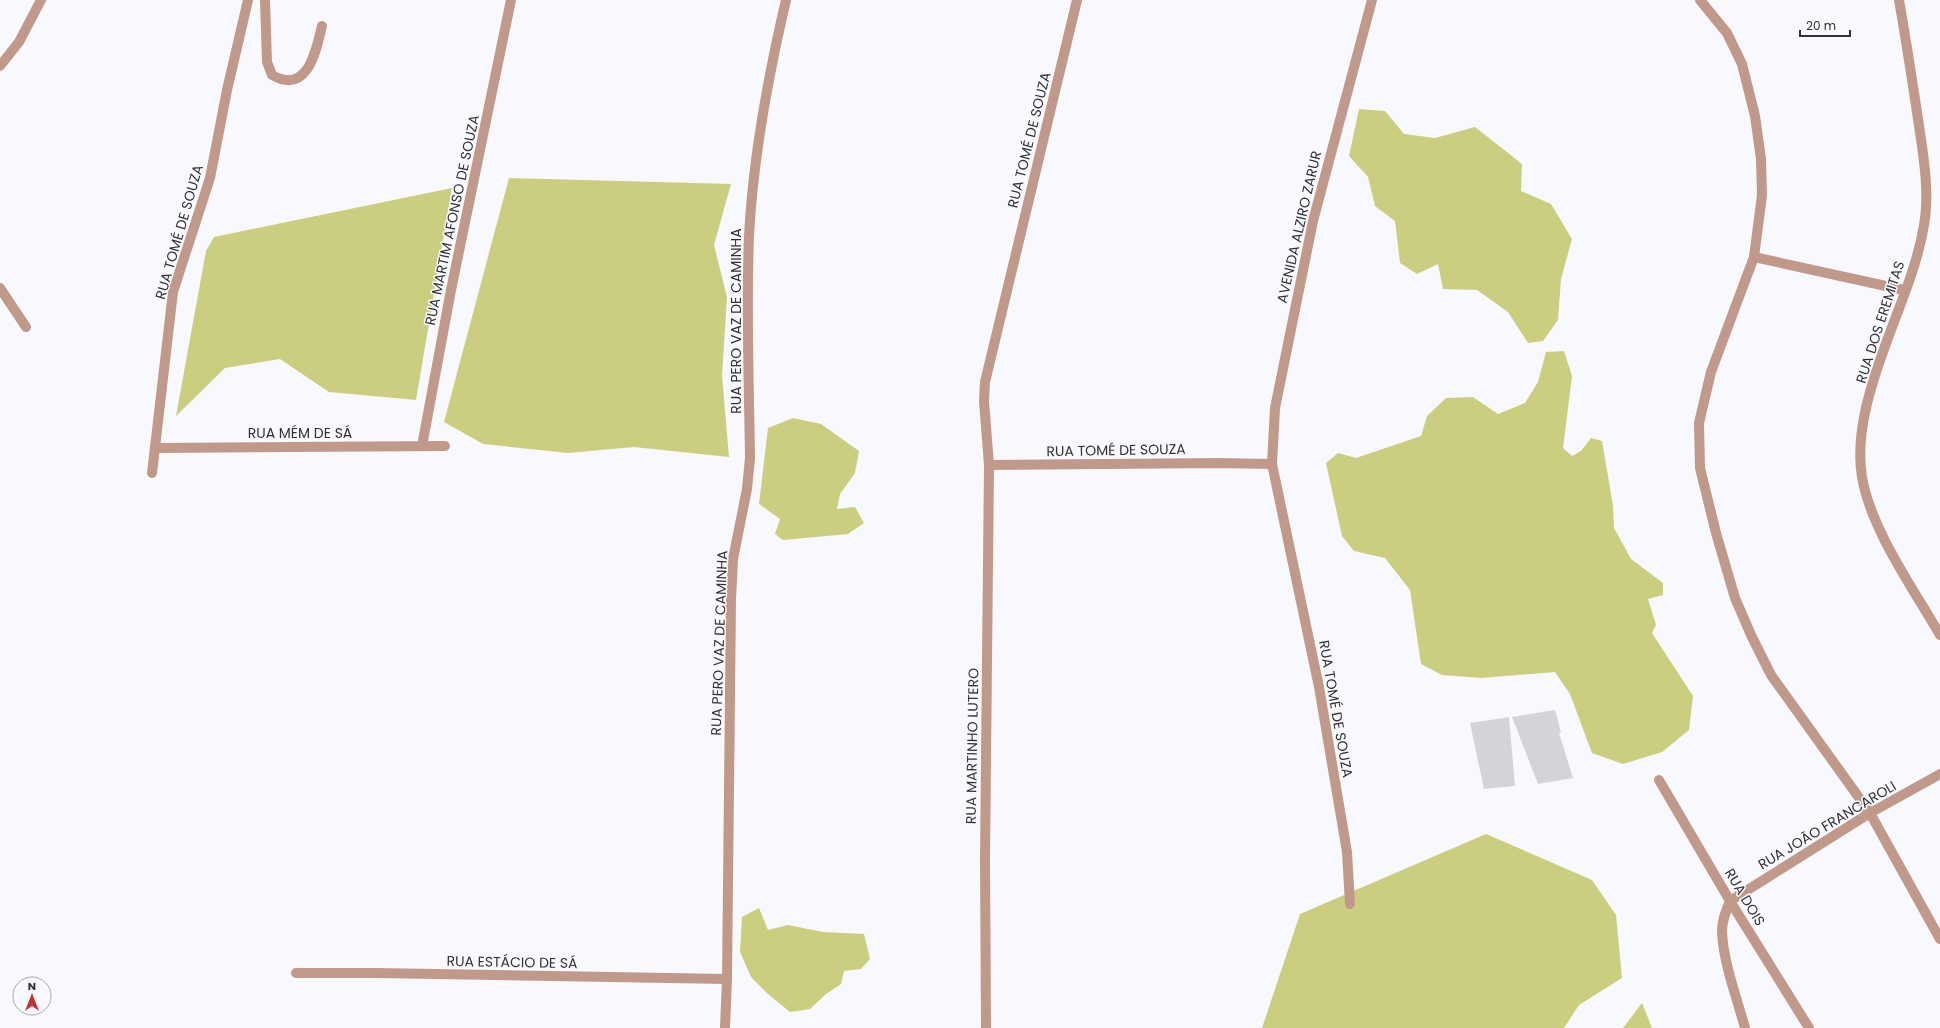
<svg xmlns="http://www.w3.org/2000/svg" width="1940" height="1028" viewBox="0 0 1940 1028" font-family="Poppins,sans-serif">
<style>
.green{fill:#cbce7f}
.building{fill:#d4d3d9}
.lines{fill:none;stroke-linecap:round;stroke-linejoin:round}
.minor{stroke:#c1998a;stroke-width:10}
.labels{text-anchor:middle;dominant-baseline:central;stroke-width:3;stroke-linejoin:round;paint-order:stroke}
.street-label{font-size:14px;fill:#313133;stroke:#f8f8ff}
</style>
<rect width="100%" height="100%" fill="#f8f8ff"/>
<g class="green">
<path d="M 1359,109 L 1385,111 L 1404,134 L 1435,138 L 1475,127 L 1522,164 L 1521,191 L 1551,204 L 1572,239 L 1561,279 L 1558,320 L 1543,341 L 1528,343 L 1508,312 L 1477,290 L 1443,289 L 1438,264 L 1417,274 L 1400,263 L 1395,221 L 1375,206 L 1368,177 L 1349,156 Z"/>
<path d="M 509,178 L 731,184 L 714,245 L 727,297 L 722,376 L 729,457 L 634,447 L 568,453 L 483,444 L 444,422 Z"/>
<path d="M 452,188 L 416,400 L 329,392 L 280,359 L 225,368 L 176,416 L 206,251 L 214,237 Z"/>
<path d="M 1564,351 L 1572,376 L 1563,448 L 1572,456 L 1581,451 L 1591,438 L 1602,441 L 1613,506 L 1614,528 L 1631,559 L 1663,583 L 1663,595 L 1648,599 L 1656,625 L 1652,633 L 1693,696 L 1689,730 L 1662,752 L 1623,764 L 1592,753 L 1570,694 L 1555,672 L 1481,678 L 1442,675 L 1421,664 L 1410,590 L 1385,558 L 1354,551 L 1342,536 L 1326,463 L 1338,453 L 1356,458 L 1421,436 L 1427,416 L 1446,398 L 1473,397 L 1498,414 L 1525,403 L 1538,382 L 1546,352 Z"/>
<path d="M 793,418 L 821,424 L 859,451 L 855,473 L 840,494 L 837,509 L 855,507 L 864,523 L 848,534 L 783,540 L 775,534 L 780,519 L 759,504 L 768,428 Z"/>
<path d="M 1486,834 L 1592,880 L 1616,915 L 1622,978 L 1579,1005 L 1564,1028 L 1262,1028 L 1300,914 Z"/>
<path d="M 759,908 L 768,930 L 788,925 L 823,932 L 864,934 L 870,959 L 861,969 L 844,971 L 841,984 L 826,994 L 810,1009 L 790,1012 L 768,994 L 751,977 L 740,952 L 742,917 Z"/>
<path d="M 1642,1003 L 1652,1028 L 1623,1028 Z"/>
</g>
<g class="building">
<path d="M 1555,710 L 1561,732 L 1559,733 L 1573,778 L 1538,784 L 1512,717 Z"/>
<path d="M 1509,717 L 1515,786 L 1484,789 L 1470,723 Z"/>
</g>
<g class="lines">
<g class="minor">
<path d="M 265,0 L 267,62 L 272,75 C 308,95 316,51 322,26"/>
<path d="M 1700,0 L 1727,33 L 1742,64 L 1755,116 L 1761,159 L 1762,195 L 1754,257 L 1711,372 L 1699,423 L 1700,468 L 1716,533 L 1735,598 L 1751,635 L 1771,675 L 1870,813 L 1940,939"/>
<path d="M 1899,0 C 1906,40 1912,79 1918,119 C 1923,153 1930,191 1924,225 C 1917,268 1898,309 1884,349 C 1870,388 1855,435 1862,477 C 1871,530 1913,588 1940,635"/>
<path d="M 0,66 L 19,42 L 41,0"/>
<path d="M 1754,257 L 1904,290"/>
<path d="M 0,288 L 26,327"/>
<path d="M 422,446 L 451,290 L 511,0"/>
<path d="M 155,448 L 445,446"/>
<path d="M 989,465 L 1218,463 L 1272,464"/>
<path d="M 152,473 L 173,292 L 210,178 L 227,90 L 248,0"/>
<path d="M 1659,780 L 1730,901 L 1809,1028"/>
<path d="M 1350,904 L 1347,852 L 1319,687 L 1272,464 L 1275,408 L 1313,221 L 1372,0"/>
<path d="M 296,973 L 376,973 L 727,979"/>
<path d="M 725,1028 L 727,979 L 731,599 L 733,559 L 747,489 L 750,458 C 749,384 746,310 749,236 C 753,157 768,77 786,0"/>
<path d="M 986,1028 L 985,859 L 989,465 L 984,401 L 985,382 L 1077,0"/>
<path d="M 1745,1028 C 1737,998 1723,962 1722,931 C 1722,920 1726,911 1730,901 L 1870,813 L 1940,774"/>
</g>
</g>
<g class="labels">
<g class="street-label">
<text transform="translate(1029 140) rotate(-76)">RUA TOMÉ DE SOUZA</text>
<text transform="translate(452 220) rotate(-78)">RUA MARTIM AFONSO DE SOUZA</text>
<text transform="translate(1299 227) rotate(-77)">AVENIDA ALZIRO ZARUR</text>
<text transform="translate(179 232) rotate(-74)">RUA TOMÉ DE SOUZA</text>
<text transform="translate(736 321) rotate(-90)">RUA PERO VAZ DE CAMINHA</text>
<text transform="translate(1880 322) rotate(-72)">RUA DOS EREMITAS</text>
<text x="300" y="433">RUA MÉM DE SÁ</text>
<text transform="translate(1116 450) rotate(-1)">RUA TOMÉ DE SOUZA</text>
<text transform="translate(719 643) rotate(-88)">RUA PERO VAZ DE CAMINHA</text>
<text transform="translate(1336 709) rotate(80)">RUA TOMÉ DE SOUZA</text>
<text transform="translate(972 746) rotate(-89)">RUA MARTINHO LUTERO</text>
<text transform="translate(1827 825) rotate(-31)">RUA JOÃO FRANCAROLI</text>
<text transform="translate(1745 897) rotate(59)">RUA DOIS</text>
<text transform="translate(512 962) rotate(1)">RUA ESTÁCIO DE SÁ</text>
</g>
</g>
<g transform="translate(32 996)"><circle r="19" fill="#f8f8ff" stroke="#a8a8ad"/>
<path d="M0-3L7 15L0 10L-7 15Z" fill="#c13236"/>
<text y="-6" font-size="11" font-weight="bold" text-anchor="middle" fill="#313133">N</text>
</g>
<path d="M1800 30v6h50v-6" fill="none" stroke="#313133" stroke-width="2"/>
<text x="1806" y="30" font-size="12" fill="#313133" stroke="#f8f8ff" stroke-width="3" paint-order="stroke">20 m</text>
</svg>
